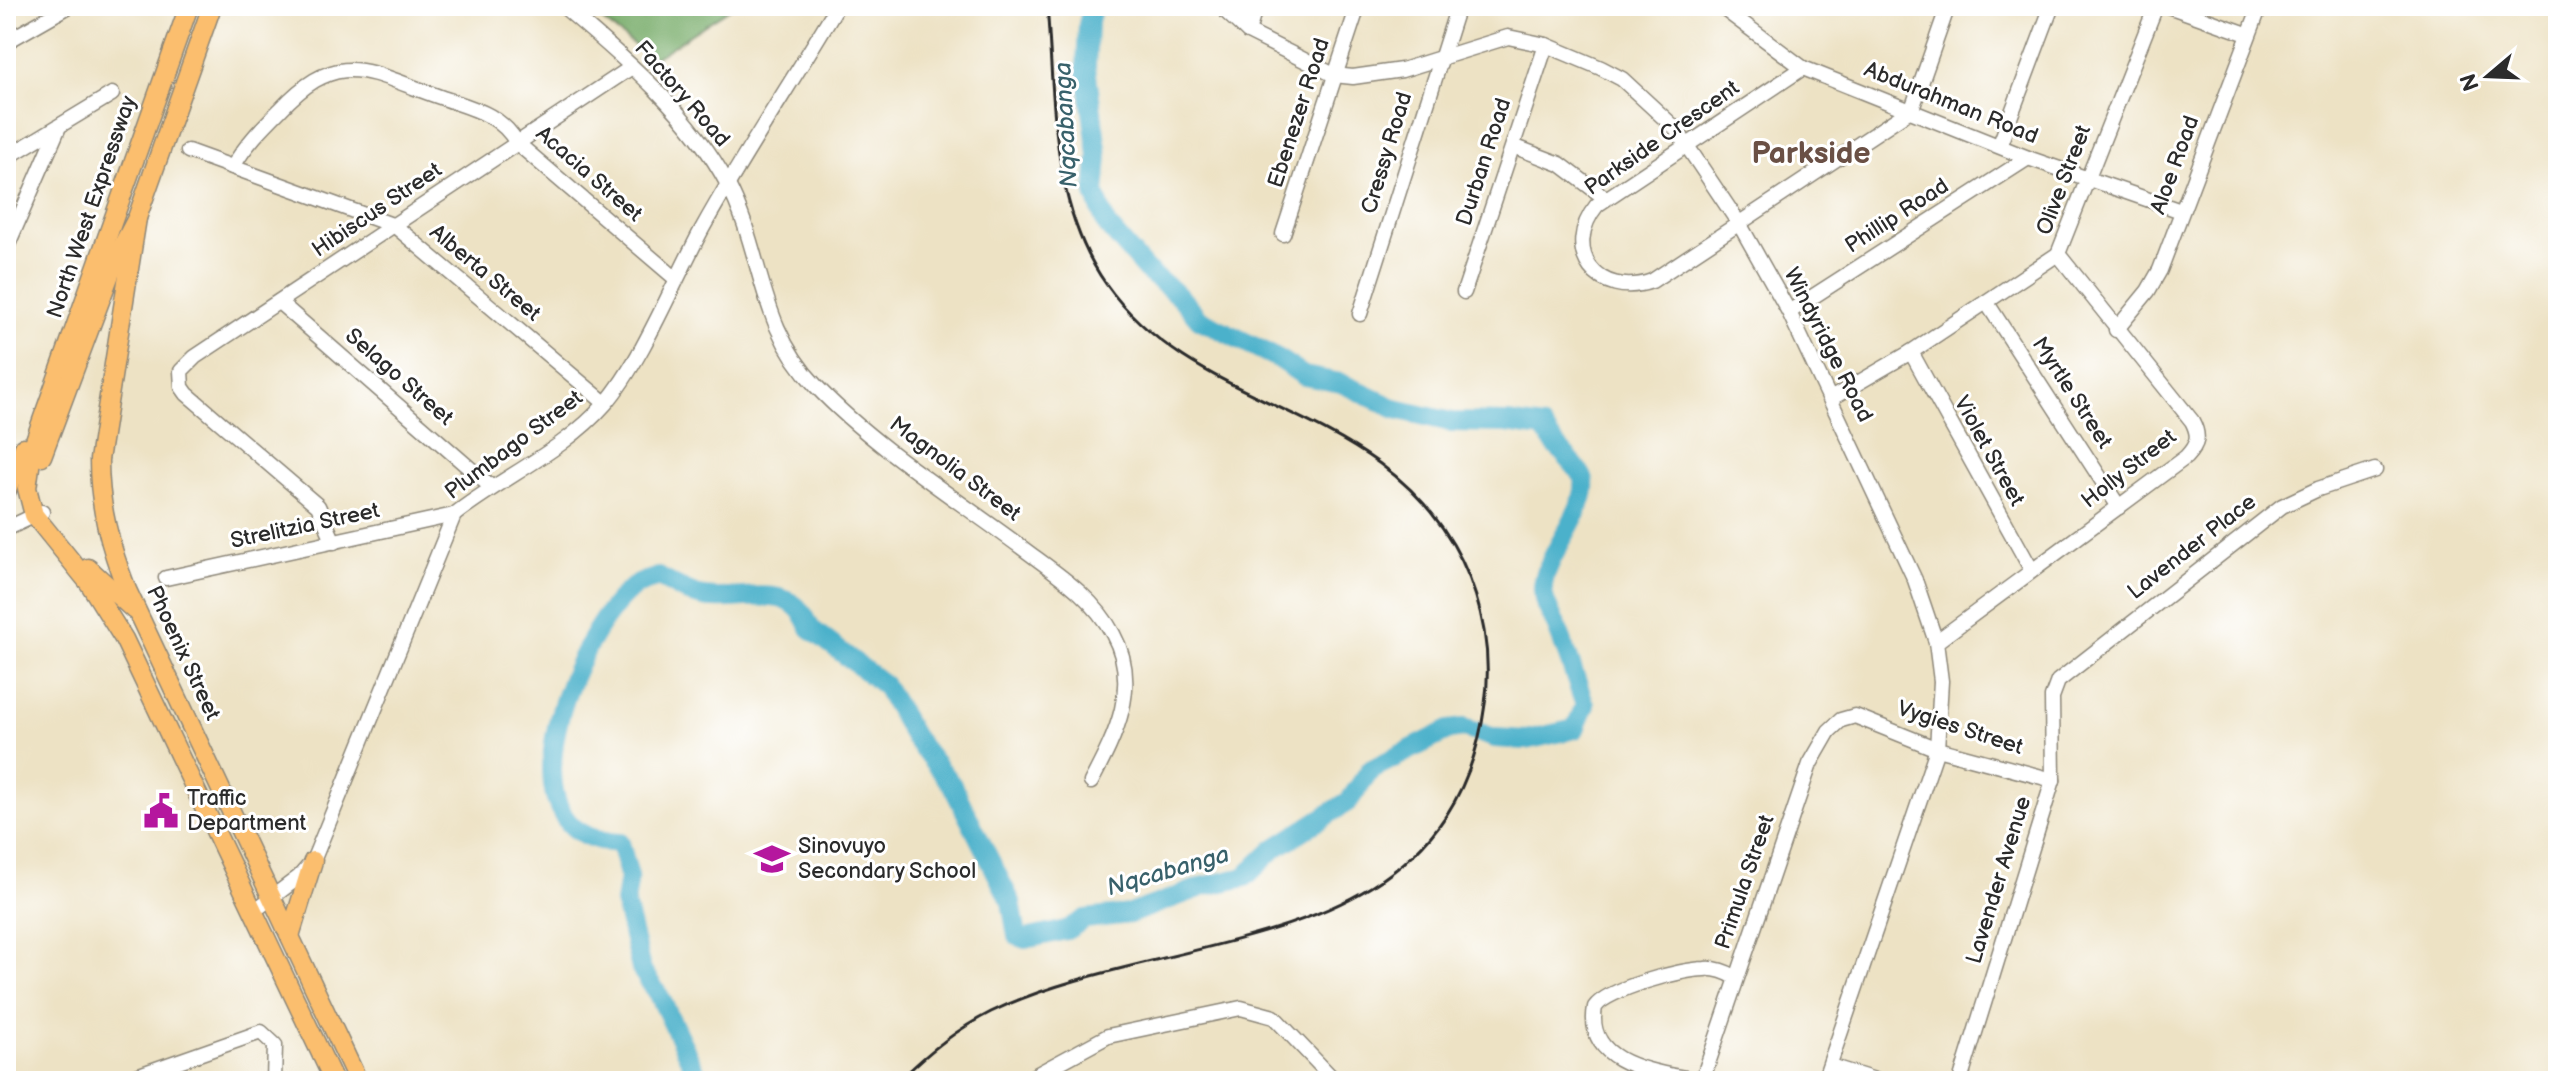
<svg xmlns="http://www.w3.org/2000/svg" width="2564" height="1087" viewBox="0 0 2564 1087" font-family="'Balsamiq Sans',sans-serif">
<style>
.forest{fill:#74aa66;stroke:#506a48;stroke-width:2}
.lines{fill:none;stroke-linecap:round;stroke-linejoin:round}
.river{stroke:#4cb1cb;stroke-width:20}
.minor-casing{stroke:#8c8678;stroke-width:17}
.major-casing{stroke:#8c8678;stroke-width:21}
.minor{stroke:#fff;stroke-width:14}
.major{stroke:#fbbe6e;stroke-width:18}
.rail{stroke:#2b2b2b;stroke-width:3}
.labels{text-anchor:middle;dominant-baseline:central;stroke-width:6;stroke-linejoin:round;paint-order:stroke}
.street-label{font-size:22px;fill:#2b2b2b;stroke:#fff}
.poi-label{font-size:22px;fill:#2b2b2b;stroke:#fff;text-anchor:start}
.water-label{font-size:24px;font-style:italic;fill:#38616b;stroke:#fff}
.district-label{font-size:30px;font-weight:bold;fill:#6a5045;stroke:#fff}
</style>
<rect width="100%" height="100%" fill="#fff"/>
<filter id="ink" filterUnits="userSpaceOnUse"><feTurbulence type="fractalNoise" baseFrequency=".0125" numOctaves="2"/><feDisplacementMap in="SourceGraphic" scale="16" xChannelSelector="R" yChannelSelector="G"/><feConvolveMatrix kernelMatrix="1 2 1 2 8 2 1 2 1" color-interpolation-filters="sRGB"/></filter>
<filter id="wash" filterUnits="userSpaceOnUse"><feTurbulence type="fractalNoise" baseFrequency=".006" numOctaves="4" result="noise"/><feDisplacementMap in="SourceGraphic" scale="32" xChannelSelector="R" yChannelSelector="G"/><feGaussianBlur stdDeviation="1.8" result="paint"/><feColorMatrix in="noise" values="0 0 0 0 0 0 0 0 0 0 0 0 0 0 0 0 0 1.4 0 .05"/><feComposite in="paint" operator="in"/></filter>
<g filter="url(#wash)">
<rect width="100%" height="100%" fill="#ede2c4"/>
<path class="forest" d="M 583,6 L 734,6 L 653,59 Z"/>
<g class="lines">
<path class="river" d="M 700,1081 L 660,997 L 641,969 L 625,903 L 629,876 L 620,843 C 603,842 582,837 570,824 C 520,772 585,621 635,586 C 641,582 651,580 658,577 C 671,583 685,593 699,596 C 739,606 792,576 810,628 L 884,685 L 914,737 L 952,785 L 1011,902 L 1017,936 L 1025,939 L 1067,930 L 1085,919 L 1130,914 L 1205,886 L 1245,877 L 1274,849 L 1349,801 L 1370,770 L 1449,730 L 1464,728 L 1495,738 L 1526,740 L 1575,729 L 1585,705 C 1576,680 1568,655 1558,630 C 1553,615 1544,606 1543,590 C 1541,559 1596,501 1582,476 C 1571,458 1554,447 1543,428 L 1507,423 L 1451,422 L 1396,409 L 1341,383 L 1304,376 L 1277,358 L 1199,319 L 1180,297 L 1146,270 L 1106,224 L 1095,194 L 1098,156 L 1086,67 L 1088,24 L 1093,6"/>
</g>
</g>
<g filter="url(#ink)">
<g class="lines">
<g class="minor-casing">
<g id="minor">
<path d="M 563,6 C 623,57 690,113 727,183 C 764,253 757,325 816,386 C 874,447 954,497 1021,547 C 1054,572 1093,596 1113,634 C 1141,685 1116,735 1091,782"/>
<path d="M 1220,6 L 1248,32 L 1334,75 L 1353,77 L 1402,70 L 1508,37 L 1546,45 L 1601,68 L 1622,79 L 1675,128 L 1740,225 L 1789,312 L 1915,580 L 1936,642 L 1941,681 L 1937,749 L 1824,1081"/>
<path d="M 1720,6 L 1803,68 L 2028,158 L 2181,211"/>
<path d="M 2168,6 L 2247,34"/>
<path d="M 1248,32 L 1256,6"/>
<path d="M 6,42 L 69,6"/>
<path d="M 1803,68 L 1597,205 C 1560,251 1598,300 1652,281 L 1912,109 L 1948,6"/>
<path d="M 2000,144 L 2052,6"/>
<path d="M 1513,146 L 1560,164 L 1605,198"/>
<path d="M 188,151 L 395,226 L 605,403"/>
<path d="M 6,158 L 112,94"/>
<path d="M 233,167 C 245,145 262,128 280,110 C 340,46 367,72 440,97 C 471,108 500,113 517,143 L 675,278"/>
<path d="M 1283,234 L 1358,6"/>
<path d="M 6,249 L 58,129"/>
<path d="M 1464,292 L 1546,45"/>
<path d="M 279,302 L 490,486"/>
<path d="M 1987,303 L 2119,507"/>
<path d="M 1789,312 L 2028,158"/>
<path d="M 1360,314 L 1458,6"/>
<path d="M 2116,330 L 2148,291 L 2160,270 L 2260,6"/>
<path d="M 1911,352 L 2031,569"/>
<path d="M 1832,398 L 1911,352 L 2058,254 L 2156,6"/>
<path d="M 6,529 L 42,512"/>
<path d="M 334,542 L 318,506 L 187,394 L 182,387 L 181,371 L 195,357 L 632,67"/>
<path d="M 166,578 L 454,515"/>
<path d="M 1936,642 L 2186,457 C 2198,444 2200,436 2192,421 L 2058,254"/>
<path d="M 254,911 L 299,877 L 313,861 L 454,515 C 502,477 564,451 605,404 C 642,361 674,281 702,229 C 744,153 793,81 837,6"/>
<path d="M 1830,1066 L 1878,1081"/>
<path d="M 122,1081 L 261,1032 L 275,1045 L 274,1081"/>
<path d="M 1025,1081 L 1108,1036 L 1241,1008 L 1274,1017 L 1335,1081"/>
<path d="M 1699,1081 C 1660,1072 1584,1067 1595,1007 C 1607,989 1682,969 1705,969 C 1716,968 1726,972 1735,977"/>
<path d="M 1702,1081 L 1810,764 L 1829,731 L 1841,720 L 1855,716 L 1937,749 L 2053,780"/>
<path d="M 1960,1081 L 2053,780 L 2052,697 L 2058,681 L 2282,506 L 2318,489 L 2375,470"/>
</g>
</g>
<g class="major-casing">
<g id="major">
<path d="M 189,6 L 33,446 L 27,488 L 34,515 L 89,583 L 124,639 L 334,1081"/>
<path d="M 137,218 L 99,460 C 99,506 110,547 127,590 L 358,1081"/>
<path d="M 42,456 L 116,258 L 137,218 L 212,6"/>
<path d="M 6,492 L 24,447"/>
<path d="M 88,568 L 134,610"/>
<path d="M 290,936 L 313,861"/>
</g>
</g>
<use href="#minor" class="minor"/>
<use href="#major" class="major"/>
<path class="rail" d="M 899,1081 C 926,1054 957,1029 991,1012 C 1168,926 1451,964 1485,704 C 1492,655 1483,605 1462,561 C 1384,401 1201,418 1106,284 C 1050,205 1055,98 1047,6"/>
</g>
</g>
<defs>
<g id="civic-bare" transform="scale(2.76)"><path d="M-.6-6.5H3V-4.5H.6V-3L4-1V1h2V6H-6V1h2V-1L-.6-3ZM-1.2 2.5V6h2.4V2.5Z" fill="#b5179e" stroke="#fff" stroke-width="2.5" paint-order="stroke"/></g>
<g id="school-bare" transform="scale(2.76)"><path d="M0-5L7-2L0 1L-7-2ZM-4 1L0 2.5L4 1V4Q0 6-4 4Z" fill="#b5179e" stroke="#fff" stroke-width="2.5" paint-order="stroke"/></g>
</defs>
<g fill-rule="evenodd">
<use href="#civic-bare" x="161" y="811"/>
<use href="#school-bare" x="772" y="859"/>
</g>
<g class="labels">
<g class="street-label">
<text transform="translate(682 94) rotate(49)">Factory Road</text>
<text transform="translate(1951 103) rotate(22)">Abdurahman Road</text>
<text transform="translate(1299 113) rotate(-72)">Ebenezer Road</text>
<text transform="translate(1662 138) rotate(-35)">Parkside Crescent</text>
<text transform="translate(1387 153) rotate(-73)">Cressy Road</text>
<text transform="translate(1484 162) rotate(-72)">Durban Road</text>
<text transform="translate(2175 165) rotate(-70)">Aloe Road</text>
<text transform="translate(589 174) rotate(41)">Acacia Street</text>
<text transform="translate(2064 180) rotate(-69)">Olive Street</text>
<text transform="translate(92 207) rotate(-71)">North West Expressway</text>
<text transform="translate(377 210) rotate(-34)">Hibiscus Street</text>
<text transform="translate(1897 216) rotate(-33)">Phillip Road</text>
<text transform="translate(485 273) rotate(40)">Alberta Street</text>
<text transform="translate(1828 345) rotate(63)">Windyridge Road</text>
<text transform="translate(399 377) rotate(41)">Selago Street</text>
<text transform="translate(2072 393) rotate(57)">Myrtle Street</text>
<text transform="translate(514 445) rotate(-37)">Plumbago Street</text>
<text transform="translate(1989 451) rotate(61)">Violet Street</text>
<text transform="translate(955 469) rotate(37)">Magnolia Street</text>
<text transform="translate(2129 469) rotate(-38)">Holly Street</text>
<text transform="translate(305 526) rotate(-12)">Strelitzia Street</text>
<text transform="translate(2192 547) rotate(-38)">Lavender Place</text>
<text transform="translate(183 653) rotate(65)">Phoenix Street</text>
<text transform="translate(1960 728) rotate(18)">Vygies Street</text>
<text transform="translate(1999 880) rotate(-73)">Lavender Avenue</text>
<text transform="translate(1745 882) rotate(-71)">Primula Street</text>
</g>
<g class="poi-label">
<text x="187" y="798">Traffic<tspan x="187" dy="25">Department</tspan></text>
<text x="798" y="846">Sinovuyo<tspan x="798" dy="25">Secondary School</tspan></text>
</g>
<g class="water-label">
<text transform="translate(1066 125) rotate(-93)">Nqcabanga</text>
<text transform="translate(1168 871) rotate(-16)">Nqcabanga</text>
</g>
<g class="district-label">
<text x="1811" y="154">Parkside</text>
</g>
</g>
<rect width="2564" height="1087" fill="none" stroke="#fff" stroke-width="32"/>
<g transform="translate(2488 76) rotate(251)" stroke="#ffffff" stroke-width="6" paint-order="stroke">
<path d="M0-6L14 30L0 20L-14 30Z" fill="#2b2b2b"/>
<text y="-12" font-size="22" font-weight="bold" text-anchor="middle" fill="#2b2b2b">N</text>
</g>
</svg>
